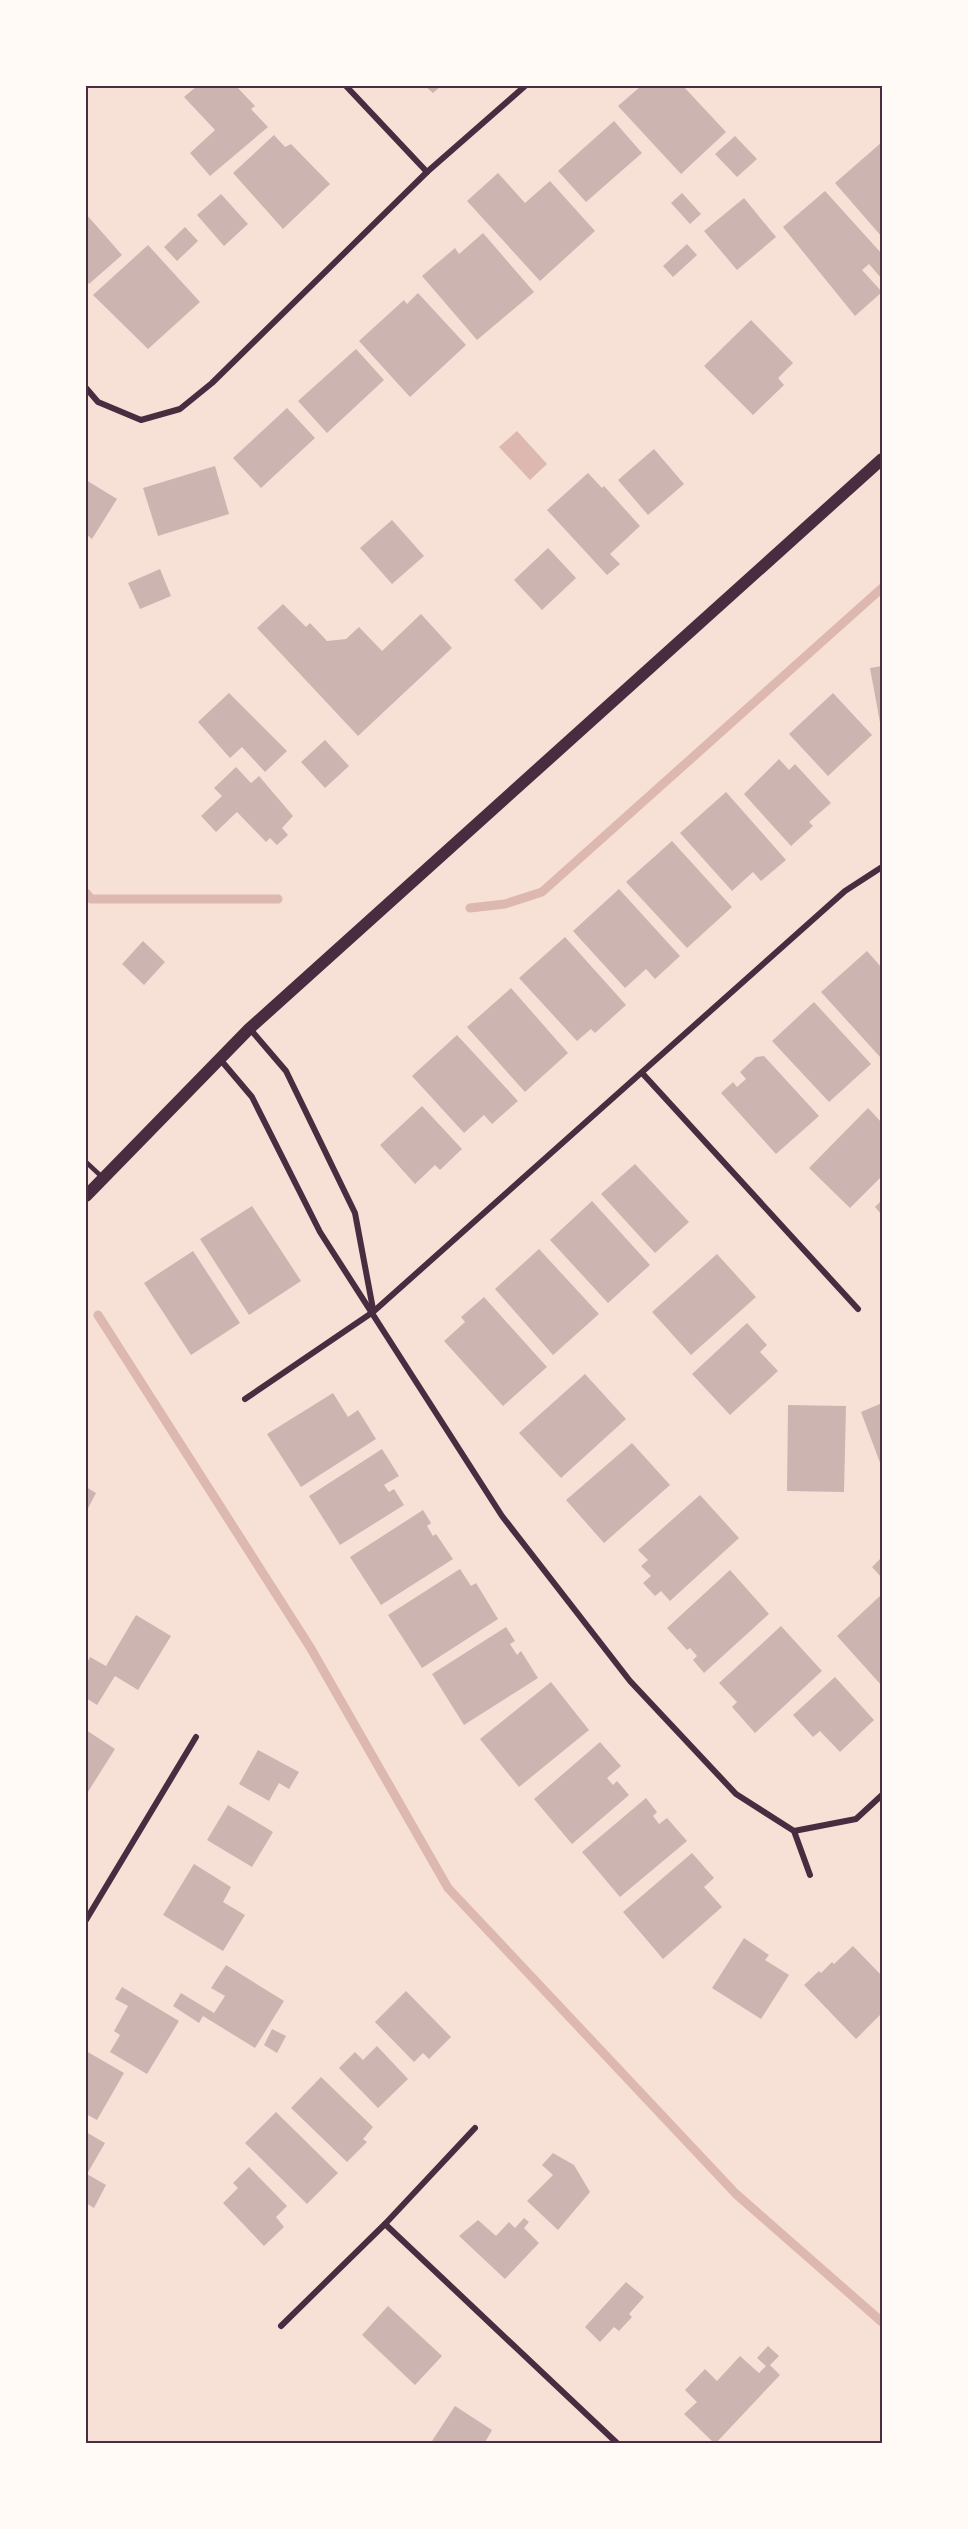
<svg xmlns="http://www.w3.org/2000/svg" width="968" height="2529" viewBox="0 0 968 2529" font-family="'Alegreya Sans',sans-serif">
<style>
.water{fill:#dcb8b0}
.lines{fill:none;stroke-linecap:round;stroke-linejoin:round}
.stream{stroke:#dcb8b0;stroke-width:9}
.building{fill:#ccb4b1}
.service{stroke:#4a2c40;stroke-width:4.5}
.minor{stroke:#4a2c40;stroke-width:6}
.secondary{stroke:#4a2c40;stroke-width:12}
.neatline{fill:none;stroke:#4a2c40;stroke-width:2}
</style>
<rect width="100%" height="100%" fill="#f7e1d7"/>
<path class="water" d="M 517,431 L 547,464 L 530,480 L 499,447 Z"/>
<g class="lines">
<g class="stream">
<path d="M 86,893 L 91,899 L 278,899"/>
<path d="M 470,908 L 505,904 L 542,892 L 882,588"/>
<path d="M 98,1315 L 310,1647 L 448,1888 L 736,2194 L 882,2322"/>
</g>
</g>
<g class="building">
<path d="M 197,86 L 236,86 L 255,106 L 251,109 L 268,127 L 210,176 L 190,153 L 215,130 L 184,97 Z"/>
<path d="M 425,86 L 441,86 L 433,93 Z"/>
<path d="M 641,86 L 683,86 L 726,132 L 681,174 L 618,106 Z"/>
<path d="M 614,121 L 642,153 L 586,202 L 558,171 Z"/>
<path d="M 274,135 L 285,147 L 291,144 L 330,184 L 283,229 L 233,173 Z"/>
<path d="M 735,136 L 757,159 L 737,177 L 715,154 Z"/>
<path d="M 882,142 L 882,237 L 835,183 Z"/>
<path d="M 498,173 L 525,203 L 550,181 L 595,231 L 540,281 L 467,201 Z"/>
<path d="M 825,191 L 882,254 L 882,279 L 869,264 L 862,270 L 882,292 L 855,316 L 783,227 Z"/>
<path d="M 682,193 L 701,214 L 690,224 L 671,203 Z"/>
<path d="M 221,194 L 248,224 L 224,246 L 197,215 Z"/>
<path d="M 744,198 L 776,237 L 737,270 L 704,231 Z"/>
<path d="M 86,214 L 122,255 L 89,284 L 86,279 Z"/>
<path d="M 185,227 L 198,241 L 177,261 L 164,247 Z"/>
<path d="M 483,233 L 534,292 L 477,340 L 422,276 L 455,248 L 459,254 Z"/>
<path d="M 687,244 L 697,255 L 673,277 L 663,266 Z"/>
<path d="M 148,245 L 200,302 L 148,349 L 93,295 Z"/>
<path d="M 418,293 L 466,345 L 410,397 L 359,341 L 404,300 L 407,304 Z"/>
<path d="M 751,320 L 793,363 L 778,378 L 784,385 L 753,415 L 704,366 Z"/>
<path d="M 356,349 L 384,380 L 327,433 L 298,401 Z"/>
<path d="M 287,408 L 315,438 L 261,488 L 233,458 Z"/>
<path d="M 654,449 L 684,484 L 648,515 L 618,480 Z"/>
<path d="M 215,466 L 229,514 L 158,536 L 143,488 Z"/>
<path d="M 588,473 L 602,488 L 604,486 L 640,526 L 610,554 L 620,564 L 607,575 L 547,510 Z"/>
<path d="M 86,480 L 117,499 L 92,539 L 86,534 Z"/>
<path d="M 392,520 L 424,556 L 392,584 L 360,548 Z"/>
<path d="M 548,548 L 576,578 L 542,610 L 514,580 Z"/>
<path d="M 160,569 L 171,596 L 140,609 L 128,583 Z"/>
<path d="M 283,604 L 306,627 L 310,623 L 327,641 L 346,639 L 359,627 L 382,651 L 421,614 L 452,648 L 358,736 L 257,628 Z"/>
<path d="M 882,666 L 882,727 L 881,728 L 870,668 Z"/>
<path d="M 229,693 L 287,751 L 265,772 L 242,747 L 230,758 L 198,722 Z"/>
<path d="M 833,693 L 872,735 L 828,776 L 789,734 Z"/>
<path d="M 325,740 L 349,766 L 325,788 L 301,762 Z"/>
<path d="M 779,759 L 789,770 L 795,764 L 831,803 L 809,822 L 813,826 L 791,846 L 744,794 Z"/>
<path d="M 236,767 L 251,783 L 259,776 L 293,816 L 282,828 L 288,835 L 277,845 L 270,838 L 266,842 L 237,812 L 216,832 L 201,816 L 222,796 L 214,788 Z"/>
<path d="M 726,792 L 786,860 L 761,881 L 753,872 L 732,891 L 680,833 Z"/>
<path d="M 672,841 L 732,907 L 687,948 L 626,882 Z"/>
<path d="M 619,889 L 680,956 L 655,979 L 646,969 L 625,988 L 573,931 Z"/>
<path d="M 565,937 L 626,1005 L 595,1033 L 591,1029 L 577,1041 L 519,978 Z"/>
<path d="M 143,941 L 165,962 L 144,985 L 122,964 Z"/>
<path d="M 867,951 L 882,968 L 881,1058 L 821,992 Z"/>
<path d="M 511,988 L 568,1053 L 525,1092 L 467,1027 Z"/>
<path d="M 814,1002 L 871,1064 L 829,1102 L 772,1041 Z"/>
<path d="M 457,1035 L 518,1101 L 492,1124 L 484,1115 L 464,1133 L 412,1076 Z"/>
<path d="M 764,1056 L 819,1116 L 776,1154 L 721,1093 L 733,1082 L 737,1087 L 746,1079 L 740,1072 L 756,1057 Z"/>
<path d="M 422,1106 L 462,1149 L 440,1170 L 435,1165 L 415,1184 L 380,1145 Z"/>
<path d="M 868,1108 L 882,1123 L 882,1176 L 850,1208 L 809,1168 Z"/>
<path d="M 635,1164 L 689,1222 L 655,1253 L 601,1194 Z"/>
<path d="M 882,1200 L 882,1215 L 875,1207 Z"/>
<path d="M 592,1201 L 650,1265 L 608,1303 L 550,1240 Z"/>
<path d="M 252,1206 L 301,1281 L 249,1315 L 200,1239 Z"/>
<path d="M 539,1249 L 599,1314 L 553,1355 L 495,1289 Z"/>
<path d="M 193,1251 L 240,1323 L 191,1355 L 144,1283 Z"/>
<path d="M 717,1254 L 756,1297 L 691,1355 L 652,1312 Z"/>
<path d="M 484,1297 L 547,1367 L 503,1406 L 444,1341 L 465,1322 L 461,1317 Z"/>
<path d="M 747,1323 L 767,1345 L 760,1352 L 778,1371 L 730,1415 L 692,1374 Z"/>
<path d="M 585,1374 L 626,1419 L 561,1478 L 519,1433 Z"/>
<path d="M 333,1393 L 348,1417 L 358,1410 L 376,1439 L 301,1487 L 267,1434 Z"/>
<path d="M 882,1403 L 882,1468 L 861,1412 Z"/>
<path d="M 788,1405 L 846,1406 L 844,1492 L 787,1491 Z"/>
<path d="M 632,1443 L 670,1485 L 604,1543 L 566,1500 Z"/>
<path d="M 382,1449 L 399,1476 L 384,1485 L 389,1492 L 394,1489 L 404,1505 L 340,1545 L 309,1496 Z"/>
<path d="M 86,1487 L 96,1493 L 86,1512 Z"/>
<path d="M 700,1495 L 739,1538 L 670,1601 L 661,1591 L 655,1596 L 643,1583 L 651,1576 L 641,1566 L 648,1560 L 638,1550 Z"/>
<path d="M 423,1510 L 431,1523 L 427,1526 L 433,1536 L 436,1534 L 453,1559 L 381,1605 L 350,1557 Z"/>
<path d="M 882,1557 L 882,1578 L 872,1567 Z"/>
<path d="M 460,1569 L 471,1586 L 476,1583 L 498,1619 L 422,1668 L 388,1615 Z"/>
<path d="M 730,1570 L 769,1614 L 704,1673 L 693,1660 L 697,1656 L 690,1648 L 687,1650 L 667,1628 Z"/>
<path d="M 880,1596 L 882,1599 L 882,1686 L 837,1636 Z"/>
<path d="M 136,1615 L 171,1636 L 138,1690 L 115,1676 L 97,1705 L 86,1698 L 86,1665 L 90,1657 L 106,1666 Z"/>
<path d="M 781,1626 L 822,1671 L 755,1733 L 732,1707 L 737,1702 L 719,1683 Z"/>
<path d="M 506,1627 L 515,1641 L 510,1644 L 517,1655 L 521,1651 L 538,1678 L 464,1725 L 432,1674 Z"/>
<path d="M 835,1677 L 874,1720 L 840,1752 L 820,1731 L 813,1737 L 793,1715 Z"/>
<path d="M 551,1682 L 589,1730 L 519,1787 L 480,1739 Z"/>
<path d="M 86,1730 L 115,1749 L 86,1795 Z"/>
<path d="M 600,1742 L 621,1766 L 607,1778 L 613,1785 L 617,1781 L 629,1795 L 572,1844 L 534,1799 Z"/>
<path d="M 258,1750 L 299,1772 L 289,1789 L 279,1783 L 269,1801 L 239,1784 Z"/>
<path d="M 646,1798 L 657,1812 L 653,1816 L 659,1824 L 667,1818 L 687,1841 L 620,1897 L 582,1852 Z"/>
<path d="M 228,1805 L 273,1832 L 252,1867 L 207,1840 Z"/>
<path d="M 692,1853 L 714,1878 L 704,1887 L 722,1907 L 663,1959 L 623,1912 Z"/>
<path d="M 194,1864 L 231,1887 L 223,1902 L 245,1915 L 223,1951 L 163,1915 Z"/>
<path d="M 744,1938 L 769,1955 L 765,1960 L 789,1975 L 761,2019 L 712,1988 Z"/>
<path d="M 853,1946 L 882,1976 L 882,2013 L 856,2039 L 804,1985 L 819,1971 L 821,1973 L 832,1962 L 834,1964 Z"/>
<path d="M 226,1965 L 284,2001 L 255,2048 L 203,2016 L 199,2023 L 173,2006 L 181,1993 L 214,2013 L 225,1996 L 211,1988 Z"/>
<path d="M 122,1987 L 179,2021 L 147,2074 L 110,2052 L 120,2035 L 114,2031 L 128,2006 L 115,1999 Z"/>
<path d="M 406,1991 L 451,2037 L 429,2059 L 423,2053 L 414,2062 L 375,2022 Z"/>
<path d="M 272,2029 L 286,2036 L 277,2053 L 264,2045 Z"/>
<path d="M 377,2046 L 408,2079 L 378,2108 L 339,2068 L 355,2052 L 363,2060 Z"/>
<path d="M 86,2051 L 124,2073 L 97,2120 L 86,2114 Z"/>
<path d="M 321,2077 L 373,2127 L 363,2139 L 367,2142 L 347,2162 L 291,2108 Z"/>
<path d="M 276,2112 L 338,2173 L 307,2204 L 245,2143 Z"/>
<path d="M 86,2132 L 105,2143 L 87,2174 L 106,2185 L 94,2208 L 86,2203 Z"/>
<path d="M 553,2153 L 574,2165 L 590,2192 L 558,2230 L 527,2201 L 553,2175 L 542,2165 Z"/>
<path d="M 249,2167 L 287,2206 L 276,2217 L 284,2227 L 264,2246 L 223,2203 L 238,2188 L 233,2183 Z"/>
<path d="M 524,2218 L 529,2222 L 524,2228 L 539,2243 L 505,2279 L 459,2236 L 478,2220 L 496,2236 L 509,2222 L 515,2228 Z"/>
<path d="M 626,2282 L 644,2297 L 629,2314 L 632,2317 L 619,2331 L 614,2327 L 600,2342 L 585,2327 Z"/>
<path d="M 388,2306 L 442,2356 L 415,2385 L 362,2335 Z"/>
<path d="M 768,2346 L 779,2356 L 770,2365 L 780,2375 L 715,2444 L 684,2414 L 697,2402 L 685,2390 L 705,2369 L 717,2381 L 740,2356 L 759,2373 L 766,2366 L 757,2358 Z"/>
<path d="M 455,2406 L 492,2430 L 484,2444 L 430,2444 Z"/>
</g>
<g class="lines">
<path class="service" d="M 86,1162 L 102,1177"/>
<g class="minor">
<path d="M 346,86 L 427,172"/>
<path d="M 86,388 L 98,402 L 141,420 L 180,409 L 212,383 L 427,172 L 525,86"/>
<path d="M 250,1029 L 286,1071 L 355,1213 L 373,1309"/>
<path d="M 219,1058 L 252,1097 L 320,1232 L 502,1516 L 630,1681 L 736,1794 L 794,1831 L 810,1875"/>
<path d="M 643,1074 L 858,1309"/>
<path d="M 245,1399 L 373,1312 L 845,891 L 882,867"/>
<path d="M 794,1831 L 856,1819 L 882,1795"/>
<path d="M 86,1920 L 196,1737"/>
<path d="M 385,2224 L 618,2444"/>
<path d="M 281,2326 L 385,2224 L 475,2128"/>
</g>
<path class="secondary" d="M 86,1196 L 249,1029 L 882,459"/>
</g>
<rect width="968" height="2529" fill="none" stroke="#fffaf5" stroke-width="174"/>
<rect x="87" y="87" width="794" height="2355" class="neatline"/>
</svg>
